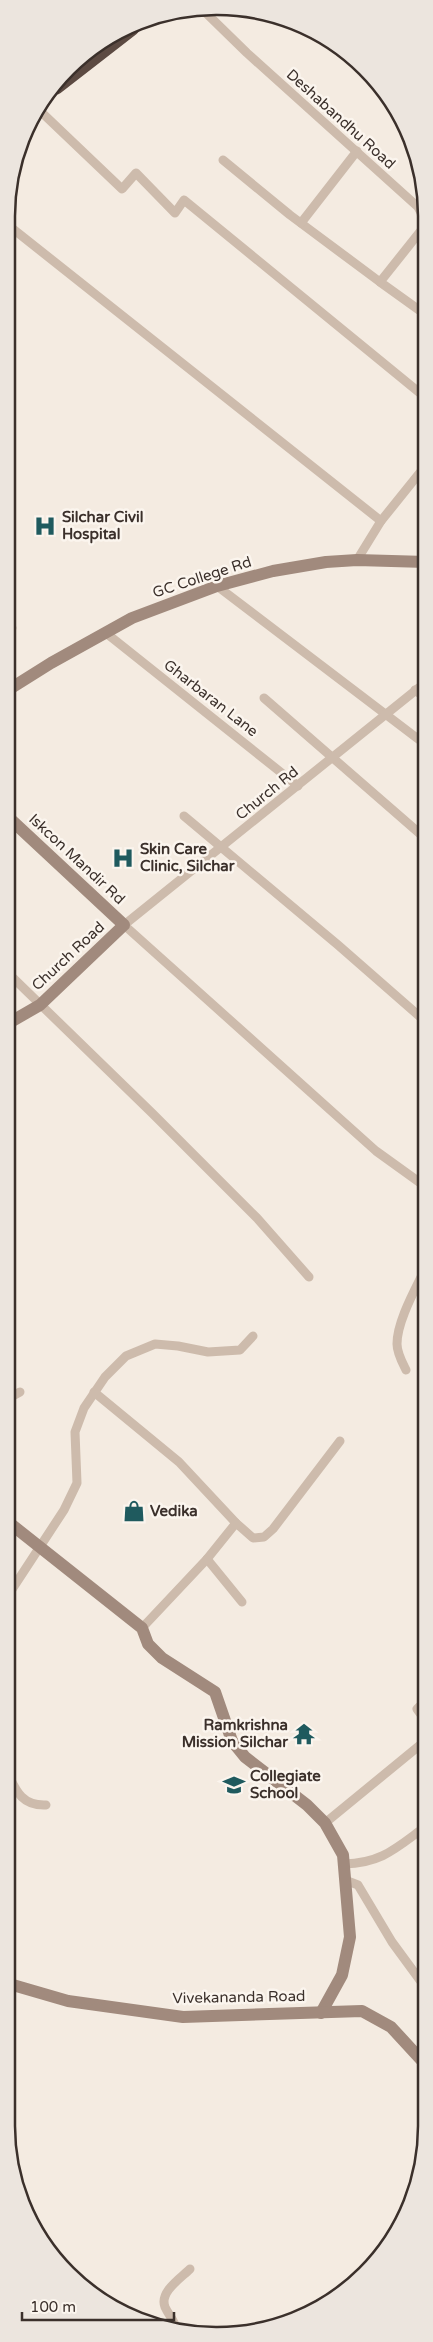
<svg xmlns="http://www.w3.org/2000/svg" width="433" height="2342" viewBox="0 0 433 2342" font-family="'Varela Round',sans-serif">
<style>
.lines{fill:none;stroke-linecap:round;stroke-linejoin:round}
.street{stroke:#cdbbac;stroke-width:9}
.secondary{stroke:#a18a7d;stroke-width:12}
.highway{stroke:#5c4a42;stroke-width:15}
.labels{text-anchor:middle;dominant-baseline:central;stroke-width:5;stroke-linejoin:round;paint-order:stroke}
.street-label{font-size:15px;fill:#3b302b;stroke:#fbf5ee}
.poi-label{font-size:15px;font-weight:bold;fill:#3b302b;stroke:#fbf5ee;text-anchor:start}
.rim{fill:none;stroke:#3b302b;stroke-width:2.5}
</style>
<rect width="100%" height="100%" fill="#f4ebe1"/>
<g class="lines">
<g class="street">
<path d="M 204,11 L 247,53 L 418,207 L 423,216 L 423,228 L 380,282 L 426,315"/>
<path d="M 37,108 L 122,189 L 136,173 L 175,213 L 184,200 L 426,398"/>
<path d="M 223,160 L 290,215 L 380,282"/>
<path d="M 301,223 L 357,151"/>
<path d="M 8,225 L 381,521"/>
<path d="M 357,560 L 381,521 L 426,465"/>
<path d="M 217,586 L 426,745"/>
<path d="M 8,625 L 12,628"/>
<path d="M 106,633 L 298,786"/>
<path d="M 415,690 L 426,698"/>
<path d="M 264,698 L 426,839"/>
<path d="M 184,816 L 338,945 L 426,1022"/>
<path d="M 7,972 L 152,1113 L 257,1218 L 309,1277"/>
<path d="M 426,1187 L 376,1151 L 124,925 L 426,682"/>
<path d="M 406,1370 C 402,1362 397,1353 397,1344 C 397,1321 416,1288 426,1267"/>
<path d="M 94,1392 L 179,1462 L 236,1523"/>
<path d="M 7,1399 L 20,1392"/>
<path d="M 207,1559 L 242,1602"/>
<path d="M 7,1597 L 64,1510 L 77,1483 L 75,1432 L 84,1408 L 105,1377 L 126,1356 L 155,1344 L 178,1346 L 208,1352 L 240,1350 L 253,1336"/>
<path d="M 142,1628 L 207,1559 L 236,1523 L 253,1538 L 264,1537 L 273,1529 L 340,1441"/>
<path d="M 425,1720 L 417,1709 L 425,1701"/>
<path d="M 7,1772 C 16,1791 22,1806 46,1805"/>
<path d="M 325,1823 L 425,1741"/>
<path d="M 344,1864 C 382,1863 396,1848 425,1827"/>
<path d="M 345,1880 L 358,1885 L 392,1942 L 425,1987"/>
<path d="M 176,2328 C 174,2320 168,2314 165,2307 C 159,2292 181,2278 190,2269"/>
</g>
<g class="secondary">
<path d="M 8,690 L 51,663 L 132,618 L 217,586 L 273,571 L 326,562 L 357,560 L 426,562"/>
<path d="M 7,1024 L 40,1005 L 124,925 L 7,816"/>
<path d="M 7,1521 L 142,1628 L 148,1644 L 162,1658 L 215,1692 L 232,1741 L 245,1757 L 307,1805 L 325,1823 L 343,1855 L 350,1937 L 342,1975 L 321,2013"/>
<path d="M 6,1983 L 68,2001 L 183,2017 L 362,2011 L 391,2027 L 425,2064"/>
</g>
<path class="highway" d="M 56,87 L 132,28"/>
</g>
<defs>
<g id="hospital-bare" transform="scale(1.725)"><path d="M-5-5h3v3.5h4V-5h3V5h-3V1.5h-4V5h-3Z" fill="#1f5a5e" stroke="#fbf5ee" stroke-width="2.5" paint-order="stroke"/></g>
<g id="shop-bare" transform="scale(1.725)"><path d="M-5-2.5h2.3a2.7 3.5 0 0 1 5.4 0H5L5.5 6h-11ZM-1.5-2.5h3a1.5 2.3 0 0 0-3 0Z" fill="#1f5a5e" stroke="#fbf5ee" stroke-width="2.5" paint-order="stroke"/></g>
<g id="temple-bare" transform="scale(1.725)"><path d="M0-6L5-2H3V0L6.5 2.5H4V6H1.5V3h-3V6H-4V2.5H-6.5L-3 0V-2H-5Z" fill="#1f5a5e" stroke="#fbf5ee" stroke-width="2.5" paint-order="stroke"/></g>
<g id="school-bare" transform="scale(1.725)"><path d="M0-5L7-2L0 1L-7-2ZM-4 1L0 2.5L4 1V4Q0 6-4 4Z" fill="#1f5a5e" stroke="#fbf5ee" stroke-width="2.5" paint-order="stroke"/></g>
</defs>
<g fill-rule="evenodd">
<use href="#hospital-bare" x="45" y="526"/>
<use href="#hospital-bare" x="123" y="858"/>
<use href="#shop-bare" x="134" y="1511"/>
<use href="#temple-bare" x="304" y="1734"/>
<use href="#school-bare" x="234" y="1785"/>
</g>
<g class="labels">
<g class="street-label">
<text transform="translate(341 119) rotate(42)">Deshabandhu Road</text>
<text transform="translate(202 577) rotate(-18)">GC College Rd</text>
<text transform="translate(211 698) rotate(38)">Gharbaran Lane</text>
<text transform="translate(267 793) rotate(-39)">Church Rd</text>
<text transform="translate(77 859) rotate(43)">Iskcon Mandir Rd</text>
<text transform="translate(68 956) rotate(-43)">Church Road</text>
<text transform="translate(239 1997) rotate(-1)">Vivekananda Road</text>
</g>
<g class="poi-label">
<text x="62" y="517">Silchar Civil<tspan x="62" dy="17">Hospital</tspan></text>
<text x="140" y="849">Skin Care<tspan x="140" dy="17">Clinic, Silchar</tspan></text>
<text x="150" y="1511">Vedika</text>
<text x="288" y="1725" text-anchor="end">Ramkrishna<tspan x="288" dy="17">Mission Silchar</tspan></text>
<text x="250" y="1776">Collegiate<tspan x="250" dy="17">School</tspan></text>
</g>
</g>
<path d="M0 0H433V2342H0ZM216 15H217A201 201 0 0 1 418 216V2126A201 201 0 0 1 217 2327H216A201 201 0 0 1 15 2126V216A201 201 0 0 1 216 15Z" fill="#ece5de" fill-rule="evenodd"/>
<path class="rim" d="M216 15H217A201 201 0 0 1 418 216V2126A201 201 0 0 1 217 2327H216A201 201 0 0 1 15 2126V216A201 201 0 0 1 216 15Z"/>
<path d="M22 2312v8h152v-8" fill="none" stroke="#3b302b" stroke-width="2.5"/>
<text x="30" y="2312" font-size="15" fill="#3b302b" stroke="#fbf5ee" stroke-width="4" paint-order="stroke">100 m</text>
</svg>
